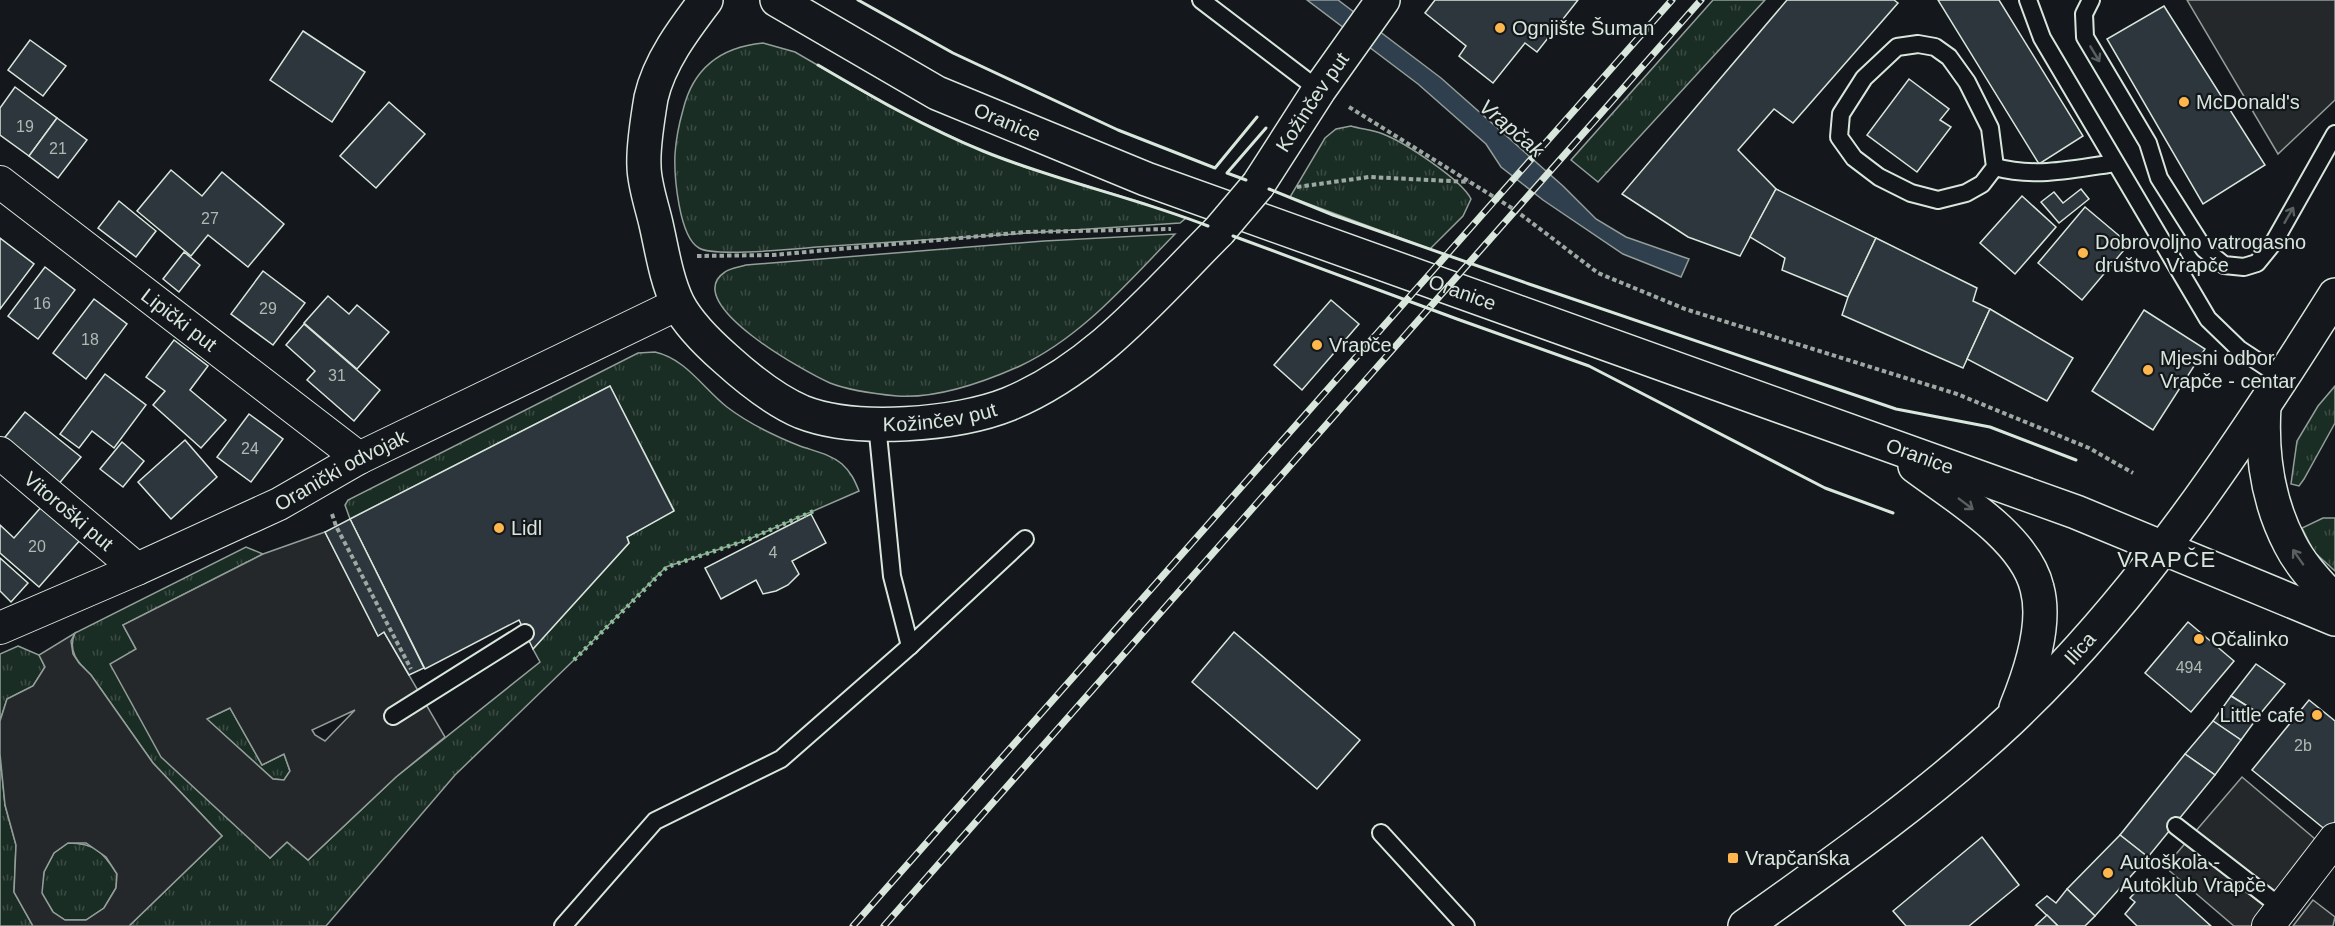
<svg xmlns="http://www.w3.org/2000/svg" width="2335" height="926" viewBox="0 0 2335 926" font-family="Helvetica,sans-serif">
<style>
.grass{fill:url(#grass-tufts);stroke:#939e99;stroke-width:1.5}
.parking{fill:#24282b;stroke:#939e99;stroke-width:1.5;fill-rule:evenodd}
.water{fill:#2f3f4d;stroke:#939e99;stroke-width:1.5}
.building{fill:#2c363c;stroke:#d8e6dc;stroke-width:1.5}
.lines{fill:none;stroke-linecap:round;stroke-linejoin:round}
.lane-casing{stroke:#d8e6dc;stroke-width:20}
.street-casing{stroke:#d8e6dc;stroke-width:34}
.secondary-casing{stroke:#d8e6dc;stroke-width:36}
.path{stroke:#9da8a2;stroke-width:4;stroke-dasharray:4.5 3;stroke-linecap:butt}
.lane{stroke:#14181c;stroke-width:16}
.street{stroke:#14181c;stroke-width:32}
.secondary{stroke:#14181c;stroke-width:33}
.rail-casing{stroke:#d8e6dc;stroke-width:7}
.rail{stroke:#14181c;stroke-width:4.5;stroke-dasharray:14;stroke-linecap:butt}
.secondary-bridge-casing{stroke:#d8e6dc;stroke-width:36;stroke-linecap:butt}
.secondary-bridge{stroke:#14181c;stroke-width:33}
.hedge{stroke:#8ac095;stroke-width:4.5;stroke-dasharray:3 4.5;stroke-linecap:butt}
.wall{stroke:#d8e6dc;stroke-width:3}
.oneway{stroke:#59605f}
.poi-dot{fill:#ffb74d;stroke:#14181c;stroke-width:2}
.labels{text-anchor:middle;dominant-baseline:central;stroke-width:4.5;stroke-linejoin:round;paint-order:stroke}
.number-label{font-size:16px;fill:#adbab4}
.poi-label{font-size:20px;fill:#d8e6dc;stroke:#14181c;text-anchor:start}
.street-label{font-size:20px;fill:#d8e6dc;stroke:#14181c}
.water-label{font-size:21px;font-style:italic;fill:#d8e6dc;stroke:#14181c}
.quarter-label{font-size:22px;letter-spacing:1.5px;fill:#d8e6dc;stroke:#14181c}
</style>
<defs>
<pattern id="grass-tufts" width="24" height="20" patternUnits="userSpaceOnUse" patternTransform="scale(1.5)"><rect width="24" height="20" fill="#1a2d24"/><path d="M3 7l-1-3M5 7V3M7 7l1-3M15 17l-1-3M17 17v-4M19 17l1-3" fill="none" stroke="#3b4b43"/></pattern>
</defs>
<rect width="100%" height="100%" fill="#14181c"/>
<g class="grass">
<path d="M 1713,0 L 1765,0 L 1598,182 L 1571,160 Z"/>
<path d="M 763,43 L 795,52 L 888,106 L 982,151 L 1024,167 L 1144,203 L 1186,218 L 1180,223 C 1059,232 938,240 817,247 C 796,249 713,257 699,248 C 679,237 674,176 675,154 C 676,139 679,124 683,110 C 693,68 721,47 763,43 Z"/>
<path d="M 1351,126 C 1361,129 1373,130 1383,134 C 1404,142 1462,180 1471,199 L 1463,216 L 1430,249 L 1290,197 L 1325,138 L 1336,129 Z"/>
<path d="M 1175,234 C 1128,282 1082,337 1020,366 C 984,382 937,399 897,396 C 876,394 850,391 830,383 C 809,374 678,303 725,272 C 730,268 740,267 746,265 L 1044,241 Z"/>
<path d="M 655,352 C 686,359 703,388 727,407 C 749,424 775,436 800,446 C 814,451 830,454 842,464 C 851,472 855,481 859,491 L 747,540 L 666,567 L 574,660 L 455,775 L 326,926 L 129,926 L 222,836 L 153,763 L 91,675 C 78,663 67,651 75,633 L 246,547 L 263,554 L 123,625 L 136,649 L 270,858 L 287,842 L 308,860 L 396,777 L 540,662 L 533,649 L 629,543 L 627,537 L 674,510 L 610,386 L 350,519 L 345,505 L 348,500 L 638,353 Z"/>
<path d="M 2335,386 L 2335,423 L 2304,479 L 2299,486 L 2291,484 L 2297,441 L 2318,406 Z"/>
<path d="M 2323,518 L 2335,518 L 2335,571 L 2314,552 L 2302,528 Z"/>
<path d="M 18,646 L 39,655 L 45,667 L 33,686 L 7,699 L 0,721 L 0,654 Z"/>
<path d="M 230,708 L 262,765 L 284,754 L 290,771 L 284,780 L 273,779 L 206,719 Z"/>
<path d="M 0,754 L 5,805 L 16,845 L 14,892 L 33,926 L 0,926 Z"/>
<path d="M 68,843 C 95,843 103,852 117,874 L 116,888 L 104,908 L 86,920 L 65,920 L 53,912 L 41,893 L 44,872 L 54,853 Z"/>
</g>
<g class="parking">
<path d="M 2187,0 L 2335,0 L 2335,100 L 2278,154 Z"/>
<path d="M 325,532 L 378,636 L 384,632 L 445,737 L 396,777 L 308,860 L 287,842 L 270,858 L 161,757 L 110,664 L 136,649 L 123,625 L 263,554 ZM 230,708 L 262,765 L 284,754 L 290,771 L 284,780 L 273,779 L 207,719 ZM 355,710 L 325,741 L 315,735 L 312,730 Z"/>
<path d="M 75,633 L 71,641 L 73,654 L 79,663 L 91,675 L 153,763 L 222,836 L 129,926 L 33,926 L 14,892 L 16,845 L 5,805 L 0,754 L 0,721 L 7,699 L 33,686 L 45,667 L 39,655 ZM 68,843 L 86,843 L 106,857 L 117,874 L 116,888 L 104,908 L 86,920 L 65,920 L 53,912 L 42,893 L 44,872 L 54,853 Z"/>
<path d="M 2242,777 L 2321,844 L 2252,926 L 2234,926 L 2165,867 Z"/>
<path d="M 2313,900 L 2335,917 L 2333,926 L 2293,926 Z"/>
</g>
<path class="water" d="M 1307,0 L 1338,0 L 1441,78 L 1563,186 L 1596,219 L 1626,237 L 1689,259 L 1681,277 L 1623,254 L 1543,200 L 1501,167 L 1486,144 L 1418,84 Z"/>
<g class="building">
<path d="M 1435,0 L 1578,0 L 1537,52 L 1525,43 L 1493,83 L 1459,56 L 1466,46 L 1425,13 Z"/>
<path d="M 1787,0 L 1894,0 L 1898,3 L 1793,123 L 1774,109 L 1738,150 L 1776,189 L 1740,256 L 1688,237 L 1622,194 Z"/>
<path d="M 1938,0 L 1999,0 L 2083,136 L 2039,164 Z"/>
<path d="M 2164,6 L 2265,165 L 2203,204 L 2107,39 Z"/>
<path d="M 303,31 L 365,72 L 332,122 L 270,80 Z"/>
<path d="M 30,40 L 66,66 L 43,96 L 8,70 Z"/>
<path d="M 1909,79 L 1949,109 L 1940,120 L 1951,127 L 1917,172 L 1867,135 Z"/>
<path d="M 15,87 L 57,118 L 29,156 L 0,135 L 0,108 Z"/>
<path d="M 389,102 L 425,134 L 376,188 L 340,156 Z"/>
<path d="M 57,118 L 87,140 L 58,178 L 29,156 Z"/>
<path d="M 171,170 L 202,196 L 222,172 L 284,224 L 248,267 L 208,235 L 191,256 L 137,211 Z"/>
<path d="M 1776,189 L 1876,238 L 1848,297 L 1782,270 L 1785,258 L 1750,237 Z"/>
<path d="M 2081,189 L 2089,199 L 2059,223 L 2041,202 L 2054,192 L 2063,203 Z"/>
<path d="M 2022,196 L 2056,227 L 2015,274 L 1980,243 Z"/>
<path d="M 119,201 L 156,231 L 136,257 L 98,228 Z"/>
<path d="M 2085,207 L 2129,244 L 2082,300 L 2038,263 Z"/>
<path d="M 0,238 L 34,264 L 0,309 Z"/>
<path d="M 1876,238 L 1977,288 L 1973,301 L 1990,309 L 1963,368 L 1842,315 L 1848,297 Z"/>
<path d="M 184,252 L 200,265 L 179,292 L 163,279 Z"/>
<path d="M 45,267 L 75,290 L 38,339 L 8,316 Z"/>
<path d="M 263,271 L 305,303 L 273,345 L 231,314 Z"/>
<path d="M 328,296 L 349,314 L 357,305 L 389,332 L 357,369 L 304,323 Z"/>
<path d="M 94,299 L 127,324 L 86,379 L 53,353 Z"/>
<path d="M 1331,300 L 1359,324 L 1302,390 L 1274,365 Z"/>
<path d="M 1990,309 L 2073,358 L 2047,401 L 1967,359 Z"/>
<path d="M 2144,310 L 2205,349 L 2153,430 L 2092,391 Z"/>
<path d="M 304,324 L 380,390 L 354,421 L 307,380 L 315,371 L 286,345 Z"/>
<path d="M 174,340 L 208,366 L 190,390 L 226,420 L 201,448 L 153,405 L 165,391 L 146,377 Z"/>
<path d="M 105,374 L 146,405 L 114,448 L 92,431 L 79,448 L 60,434 Z"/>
<path d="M 610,386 L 674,511 L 627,537 L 629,543 L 533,649 L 519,620 L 425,669 L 350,519 Z"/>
<path d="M 25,412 L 81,457 L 57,486 L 2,441 Z"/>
<path d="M 249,414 L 283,439 L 251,482 L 217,457 Z"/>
<path d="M 185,440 L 217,477 L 171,519 L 138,482 Z"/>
<path d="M 122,442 L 144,461 L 123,487 L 100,469 Z"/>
<path d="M 43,505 L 81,539 L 39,587 L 0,553 L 0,525 L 14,538 Z"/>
<path d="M 811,514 L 826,543 L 792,561 L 799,574 L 788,585 L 776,591 L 763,594 L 756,580 L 721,599 L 705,568 Z"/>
<path d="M 350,519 L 424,668 L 409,675 L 384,632 L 378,636 L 325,532 Z"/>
<path d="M 0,558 L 28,583 L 11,602 L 0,591 Z"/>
<path d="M 2188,622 L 2234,661 L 2191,712 L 2145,673 Z"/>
<path d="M 1234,632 L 1360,740 L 1317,789 L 1192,682 Z"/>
<path d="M 2256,664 L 2285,684 L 2260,714 L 2231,696 Z"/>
<path d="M 2231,696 L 2260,714 L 2241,740 L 2213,721 Z"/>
<path d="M 2309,700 L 2335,721 L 2335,822 L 2327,831 L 2252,770 Z"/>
<path d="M 2213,721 L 2241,740 L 2215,775 L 2185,754 Z"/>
<path d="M 2185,754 L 2215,775 L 2148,857 L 2120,835 Z"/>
<path d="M 2120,835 L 2148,857 L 2095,916 L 2067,889 Z"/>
<path d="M 1982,837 L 2019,885 L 1969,926 L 1906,926 L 1893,911 Z"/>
<path d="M 2158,878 L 2211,926 L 2137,926 L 2125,914 L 2135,902 L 2130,898 L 2142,885 L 2147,890 Z"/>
<path d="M 2067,889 L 2095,916 L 2085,926 L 2058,926 L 2036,905 L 2047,896 L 2056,903 Z"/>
<path d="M 2047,915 L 2058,926 L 2035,926 Z"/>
</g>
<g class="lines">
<g class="lane-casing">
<g id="lane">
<path d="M 1201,0 L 1319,90"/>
<path d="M 2028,0 L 2042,38 L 2208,319 L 2239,349 L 2283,378"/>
<path d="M 2091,0 L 2084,14 L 2085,37 L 2148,143 L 2159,178 L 2204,249 L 2224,265 L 2244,267 L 2257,263 L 2274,242 L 2335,134"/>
<path d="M 1918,44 L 1935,47 L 1949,57 L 1967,82 L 1990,128 L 1995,167 L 1982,184 L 1966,193 L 1938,200 L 1911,193 L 1879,177 L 1854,158 L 1839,137 L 1841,114 L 1864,78 L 1897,47 Z"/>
<path d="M 1995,167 C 2035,178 2075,169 2115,163"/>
<path d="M 877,424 L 892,576 L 910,646 L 1025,539"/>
<path d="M 393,716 L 525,633"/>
<path d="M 2176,826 L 2282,908"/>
<path d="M 1381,833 L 1466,926"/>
<path d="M 563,926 L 655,821 L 781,759 L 910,646"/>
</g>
</g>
<g class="street-casing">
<g id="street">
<path id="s1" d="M 0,182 L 359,458"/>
<path id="s2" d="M 0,453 L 137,569"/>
<path id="s3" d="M 0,628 L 137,569 L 279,504 L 359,458 L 678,304"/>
<path d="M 2268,926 L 2335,839"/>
</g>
</g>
<g class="secondary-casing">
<g id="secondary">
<path id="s4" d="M 706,0 C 684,29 659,62 651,98 C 648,116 643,148 644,166 C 644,184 652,206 656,224 C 662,250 666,279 678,304 C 688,323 710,345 726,359 C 747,378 776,401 802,412 C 855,433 957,425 1009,404 C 1096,368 1155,295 1219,231"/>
<path id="s5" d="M 777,0 L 937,93 L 1146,179 L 2076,512 L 2335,619"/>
<path id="s6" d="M 1258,185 L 1319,90 L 1383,0"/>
<path d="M 2264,406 C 2261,454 2267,500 2290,544 C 2301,566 2319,584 2335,602"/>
<path d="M 1915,466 C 1955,496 2025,537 2037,588 C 2047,625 2030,674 2016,708"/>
<path id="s7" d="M 1745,926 C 1835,862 1929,796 2010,720 C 2140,597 2240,446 2335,295"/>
</g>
</g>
<g class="path">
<path d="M 1349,107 L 1515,210 L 1598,273 L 1685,309 L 1957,394 L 2089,448 L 2133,473"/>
<path d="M 1297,187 L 1369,177 L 1469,182"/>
<path d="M 697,256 L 773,255 L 1026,232 L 1171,229"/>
<path d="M 332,514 L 336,526 L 411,669"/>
</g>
<use href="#lane" class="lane"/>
<use href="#street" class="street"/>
<use href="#secondary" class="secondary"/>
<g class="rail-casing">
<g id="rail">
<path d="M 853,926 L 1672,0"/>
<path d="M 884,926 L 1701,0"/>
</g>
</g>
<use href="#rail" class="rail"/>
<g class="secondary-bridge-casing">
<path id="secondary-bridge" d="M 1219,231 L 1258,185"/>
</g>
<use href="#secondary-bridge" class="secondary-bridge"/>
<path class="hedge" d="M 574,660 L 667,567 L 747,540 L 816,510"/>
<g class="wall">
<path d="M 858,0 L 953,53 L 1118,130 L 1215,168 L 1257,117"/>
<path d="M 818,65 C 871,96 926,128 983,151 C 1056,181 1134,197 1208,226"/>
<path d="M 1246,180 L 1227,173 L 1266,128"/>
<path d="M 1269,189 L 1333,215 L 1529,284 L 1896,409 L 1990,427 L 2076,460"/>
<path d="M 1233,236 L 1457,319 L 1589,366 L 1825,488 L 1893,513"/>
</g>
</g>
<defs><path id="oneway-shaft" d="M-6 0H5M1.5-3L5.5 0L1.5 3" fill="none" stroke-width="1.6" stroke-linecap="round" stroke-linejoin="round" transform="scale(1.5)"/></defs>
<g class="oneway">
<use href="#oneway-shaft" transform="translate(2095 54) rotate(59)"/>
<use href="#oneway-shaft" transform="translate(2289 215) rotate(-60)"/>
<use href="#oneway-shaft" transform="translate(1966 504) rotate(37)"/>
<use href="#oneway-shaft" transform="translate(2298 557) rotate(-125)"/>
</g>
<g class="poi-dot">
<circle cx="1500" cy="28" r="6"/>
<circle cx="2184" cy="102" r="6"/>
<circle cx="2083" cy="253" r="6"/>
<circle cx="1317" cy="345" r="6"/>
<circle cx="2148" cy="370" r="6"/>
<circle cx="499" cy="528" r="6"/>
<circle cx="2199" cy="639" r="6"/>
<circle cx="2317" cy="715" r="6"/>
<rect x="1727" y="852" width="12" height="12" rx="3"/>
<circle cx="2108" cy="873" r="6"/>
</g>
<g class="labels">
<g class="number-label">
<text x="25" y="126">19</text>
<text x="58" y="148">21</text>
<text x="210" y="218">27</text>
<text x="42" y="303">16</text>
<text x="268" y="308">29</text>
<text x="90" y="339">18</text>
<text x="337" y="375">31</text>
<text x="250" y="448">24</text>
<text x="37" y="546">20</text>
<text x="773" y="552">4</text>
<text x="2189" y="667">494</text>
<text x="2303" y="745">2b</text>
</g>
<g class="poi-label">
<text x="1512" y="28">Ognjište Šuman</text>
<text x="2196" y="102">McDonald's</text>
<text x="2095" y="242">Dobrovoljno vatrogasno<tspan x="2095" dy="23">društvo Vrapče</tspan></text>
<text x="1329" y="345">Vrapče</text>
<text x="2160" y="358">Mjesni odbor<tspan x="2160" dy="23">Vrapče - centar</tspan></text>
<text x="511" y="528">Lidl</text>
<text x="2211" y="639">Očalinko</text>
<text x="2305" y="715" text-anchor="end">Little cafe</text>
<text x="1745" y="858">Vrapčanska</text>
<text x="2120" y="862">Autoškola -<tspan x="2120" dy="23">Autoklub Vrapče</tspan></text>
</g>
<g class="street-label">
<text stroke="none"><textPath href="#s6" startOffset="99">Kožinčev put</textPath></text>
<text stroke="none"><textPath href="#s5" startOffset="261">Oranice</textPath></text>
<text stroke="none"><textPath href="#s5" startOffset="747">Oranice</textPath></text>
<text stroke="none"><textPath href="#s1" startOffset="226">Lipički put</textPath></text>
<text stroke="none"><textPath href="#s4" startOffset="630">Kožinčev put</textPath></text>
<text stroke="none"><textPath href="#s5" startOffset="1233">Oranice</textPath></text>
<text stroke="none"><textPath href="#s3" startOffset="376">Oranički odvojak</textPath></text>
<text stroke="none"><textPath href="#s2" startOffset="90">Vitoroški put</textPath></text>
<text stroke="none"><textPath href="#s7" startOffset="436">Ilica</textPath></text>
</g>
<g class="water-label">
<text transform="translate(1512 128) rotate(40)">Vrapčak</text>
</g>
<g class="quarter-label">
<text x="2167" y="559">VRAPČE</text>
</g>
</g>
</svg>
